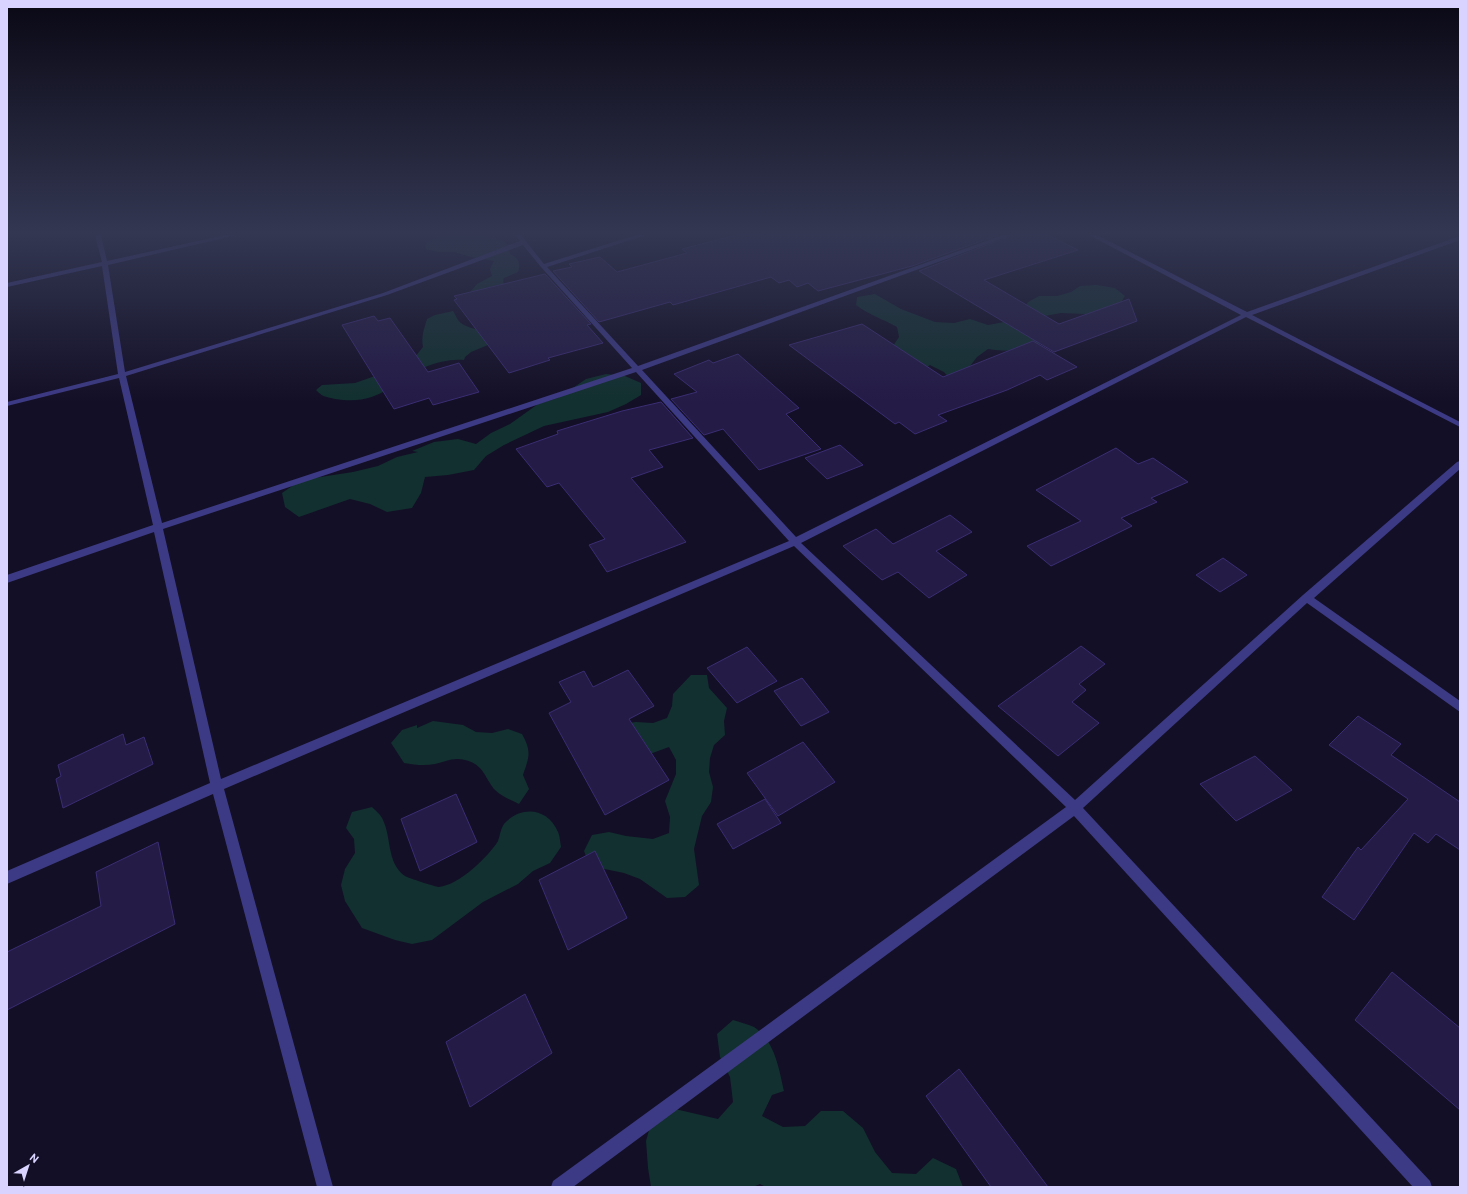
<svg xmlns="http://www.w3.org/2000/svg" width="1467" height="1194" viewBox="0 0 1467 1194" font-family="Overpass,sans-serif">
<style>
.green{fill:#12302f}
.building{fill:#241b47;stroke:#3b2d73}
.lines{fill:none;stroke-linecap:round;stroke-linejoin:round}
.minor{fill:#3d3a85;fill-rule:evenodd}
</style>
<rect width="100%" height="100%" fill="#130f26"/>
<g class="green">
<path d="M 441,235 L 480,235 L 504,241 L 509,247 L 510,254 C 518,258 521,262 518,272 L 504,278 L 503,282 L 505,286 L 470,292 L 477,284 L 492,276 L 490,269 L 494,261 L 471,257 L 454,252 L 438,252 L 426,249 L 425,245 L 428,241 Z"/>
<path d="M 1097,285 L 1115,288 L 1125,296 L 1120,304 L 1098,313 L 1085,314 L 1061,313 L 1045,316 L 1033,334 L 1040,344 C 1019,351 1009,352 988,349 L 977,357 L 970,366 L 972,372 L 953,382 L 944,372 L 930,365 L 919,373 L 893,346 L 899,337 L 897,327 C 883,319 869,315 856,305 L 857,297 L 875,294 L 901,309 L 935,322 L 954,323 L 970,319 L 988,325 L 1004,322 L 1023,310 L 1028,302 L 1039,296 L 1057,296 L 1071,292 L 1080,286 Z"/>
<path d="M 453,311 C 455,314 456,317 458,320 C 463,327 476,329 484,331 L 488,345 L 471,352 L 465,357 L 464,360 C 450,359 438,362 425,367 C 390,384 378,406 335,399 C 327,397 322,397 316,390 L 322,385 L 355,383 L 375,376 L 415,357 L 423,347 C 421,337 424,329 427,319 L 435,315 Z"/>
<path d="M 606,374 L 625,376 L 641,383 L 641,395 L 626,404 L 608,412 L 544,426 L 504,445 L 486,456 L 474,470 L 448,475 L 425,477 L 421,493 L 412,508 L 387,512 L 370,504 L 350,499 L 299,517 L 285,507 L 282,493 L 301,480 L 353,472 L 378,466 L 397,457 L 418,452 L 412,451 L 434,442 L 458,439 L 476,444 L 491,433 L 510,424 L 538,404 L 558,398 L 586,379 Z"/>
<path d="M 691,675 L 707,675 L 709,688 L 727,708 L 724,721 L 725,735 L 714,745 L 710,758 L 709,772 L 713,787 L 711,802 L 702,816 L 694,849 L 699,885 L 685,897 L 667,898 L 640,879 L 624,873 L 590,866 L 584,851 L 592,835 L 609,832 L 626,836 L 653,839 L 669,833 L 670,817 L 665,801 L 676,774 L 676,760 L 669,747 L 639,758 L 620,724 L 636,722 L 653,723 L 667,718 L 672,706 L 673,694 Z"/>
<path d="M 433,721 L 463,725 L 476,732 L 492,733 L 508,729 L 522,734 C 532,752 529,757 523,775 L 529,789 L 519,804 C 511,800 502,797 495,790 C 485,779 484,764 465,760 C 452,757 448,761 435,764 C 425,766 415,765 404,763 L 391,743 L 402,730 L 417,725 L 417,728 Z"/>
<path d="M 372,807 C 375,810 380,814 382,818 C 392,836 386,863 405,876 C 408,878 436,887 439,887 C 459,885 488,857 498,841 C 500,835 501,828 504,824 C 521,805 548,808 558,832 C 560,836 560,842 561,847 L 550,863 L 533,871 L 518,884 L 483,902 L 432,940 L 412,944 L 395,940 L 362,928 L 345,901 L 341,885 L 345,869 L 355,853 L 354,839 L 346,828 L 352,812 Z"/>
<path d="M 733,1020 C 739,1022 748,1024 754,1027 C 775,1041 779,1069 784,1091 L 772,1095 L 762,1116 L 783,1127 L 805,1126 L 821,1111 L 843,1111 L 863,1128 L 875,1152 L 892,1173 L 916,1174 L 933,1158 L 956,1169 L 963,1187 L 766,1187 L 760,1184 L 753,1187 L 651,1187 L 648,1168 L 646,1141 L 653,1116 L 675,1109 L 718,1119 L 733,1102 L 730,1077 L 720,1057 L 717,1034 Z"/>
</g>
<g class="building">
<path d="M 736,235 L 998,235 L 912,266 L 818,291 L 808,283 L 797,287 L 789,280 L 779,283 L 771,277 L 673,305 L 670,302 L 599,322 L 553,271 L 572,267 L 569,264 L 600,257 L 617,272 L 687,253 L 682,249 Z"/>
<path d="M 1013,235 L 1048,235 L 1078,250 L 984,280 L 1059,324 L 1129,299 L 1137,321 L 1054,352 L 919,271 Z"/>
<path d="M 545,274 L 591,324 L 587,325 L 603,343 L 548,358 L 550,360 L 509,373 L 454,300 L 457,299 L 454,296 Z"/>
<path d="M 374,316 L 378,321 L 390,318 L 428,372 L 459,363 L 479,392 L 433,405 L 429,398 L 394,409 L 342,325 Z"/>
<path d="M 862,324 L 943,377 L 1033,341 L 1077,367 L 1047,380 L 1040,375 L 1007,390 L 938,415 L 947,421 L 915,434 L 899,422 L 895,424 L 789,345 Z"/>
<path d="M 738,354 L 799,408 L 786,414 L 821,449 L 759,470 L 723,429 L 704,435 L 671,399 L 697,392 L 674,374 L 709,360 L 713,363 Z"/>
<path d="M 661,402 L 693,438 L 649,450 L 663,467 L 631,478 L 686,542 L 607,572 L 589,545 L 605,539 L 559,483 L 547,487 L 516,449 L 558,434 L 557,431 L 622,411 Z"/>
<path d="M 840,445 L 863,465 L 827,479 L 805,458 Z"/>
<path d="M 1116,448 L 1138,464 L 1153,458 L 1188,482 L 1151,498 L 1157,502 L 1121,518 L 1132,526 L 1051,566 L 1027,546 L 1081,521 L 1036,490 Z"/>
<path d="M 950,515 L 972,532 L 936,551 L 967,575 L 929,598 L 898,572 L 882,580 L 843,546 L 876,529 L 893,544 Z"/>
<path d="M 1223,558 L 1247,575 L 1220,592 L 1196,575 Z"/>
<path d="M 1081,646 L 1105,664 L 1079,684 L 1086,690 L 1072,702 L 1099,723 L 1058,756 L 998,706 Z"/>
<path d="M 747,647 L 777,681 L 737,703 L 707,668 Z"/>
<path d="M 628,670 L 654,706 L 629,719 L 669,780 L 605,815 L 549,713 L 571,702 L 559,682 L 584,671 L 593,687 Z"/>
<path d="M 802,678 L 829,712 L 801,726 L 774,691 Z"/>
<path d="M 1358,716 L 1401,744 L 1391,755 L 1460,802 L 1460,850 L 1436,834 L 1428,843 L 1414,833 L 1354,920 L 1322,897 L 1358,847 L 1361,850 L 1408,799 L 1329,745 Z"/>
<path d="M 123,734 L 126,745 L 144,737 L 153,764 L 63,808 L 56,779 L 61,776 L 58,765 Z"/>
<path d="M 803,742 L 835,782 L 778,816 L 747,773 Z"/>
<path d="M 1255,756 L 1292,790 L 1236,821 L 1200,784 Z"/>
<path d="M 456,794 L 477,842 L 420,871 L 401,819 Z"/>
<path d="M 765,799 L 781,823 L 733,849 L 717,824 Z"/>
<path d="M 158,842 L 175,924 L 7,1010 L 7,952 L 101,906 L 96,872 Z"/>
<path d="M 595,851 L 627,918 L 568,950 L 539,880 Z"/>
<path d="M 1392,972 L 1460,1028 L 1460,1110 L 1355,1020 Z"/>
<path d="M 525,994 L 552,1053 L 470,1107 L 446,1042 Z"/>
<path d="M 959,1069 L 1048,1187 L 991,1187 L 926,1096 Z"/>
</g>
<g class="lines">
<path class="minor" d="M 95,235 L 101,235 L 107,261 L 225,235 L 237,235 L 108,265 L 125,372 L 383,293 L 520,241 L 515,235 L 521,235 L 544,264 L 636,235 L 646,235 L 547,267 L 638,366 L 1003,235 L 1012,235 L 642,370 L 796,537 L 1241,315 L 1089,235 L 1097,235 L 1247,312 L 1460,236 L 1460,240 L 1252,315 L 1460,422 L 1460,427 L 1246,317 L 801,543 L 1075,800 L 1303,595 L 1457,462 L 1460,461 L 1460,469 L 1314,598 L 1460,701 L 1460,712 L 1307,603 L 1083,808 L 1430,1181 L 1432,1187 L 1413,1187 L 1074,816 L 573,1187 L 551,1187 L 553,1181 L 1066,807 L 794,546 L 224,789 L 333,1187 L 317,1187 L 213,794 L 7,884 L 7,871 L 210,783 L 154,532 L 7,583 L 7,575 L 153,525 L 119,378 L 7,406 L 7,402 L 118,374 L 102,266 L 7,287 L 7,283 L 102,262 ZM 523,245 L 541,267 L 632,368 L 162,523 L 126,376 L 387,295 ZM 636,372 L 789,541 L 221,779 L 163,529 Z"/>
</g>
<linearGradient id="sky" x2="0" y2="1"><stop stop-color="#0a0815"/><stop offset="0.58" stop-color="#333752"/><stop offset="1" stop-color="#333752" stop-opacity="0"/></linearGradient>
<rect width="1467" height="402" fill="url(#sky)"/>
<rect width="1467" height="1194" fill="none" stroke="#d9d4ff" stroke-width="16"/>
<g transform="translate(28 1166) rotate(39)" stroke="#130f26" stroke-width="3" paint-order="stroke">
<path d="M0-3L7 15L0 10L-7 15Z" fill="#d9d4ff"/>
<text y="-6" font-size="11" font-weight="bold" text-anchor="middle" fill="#d9d4ff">N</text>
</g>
</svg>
